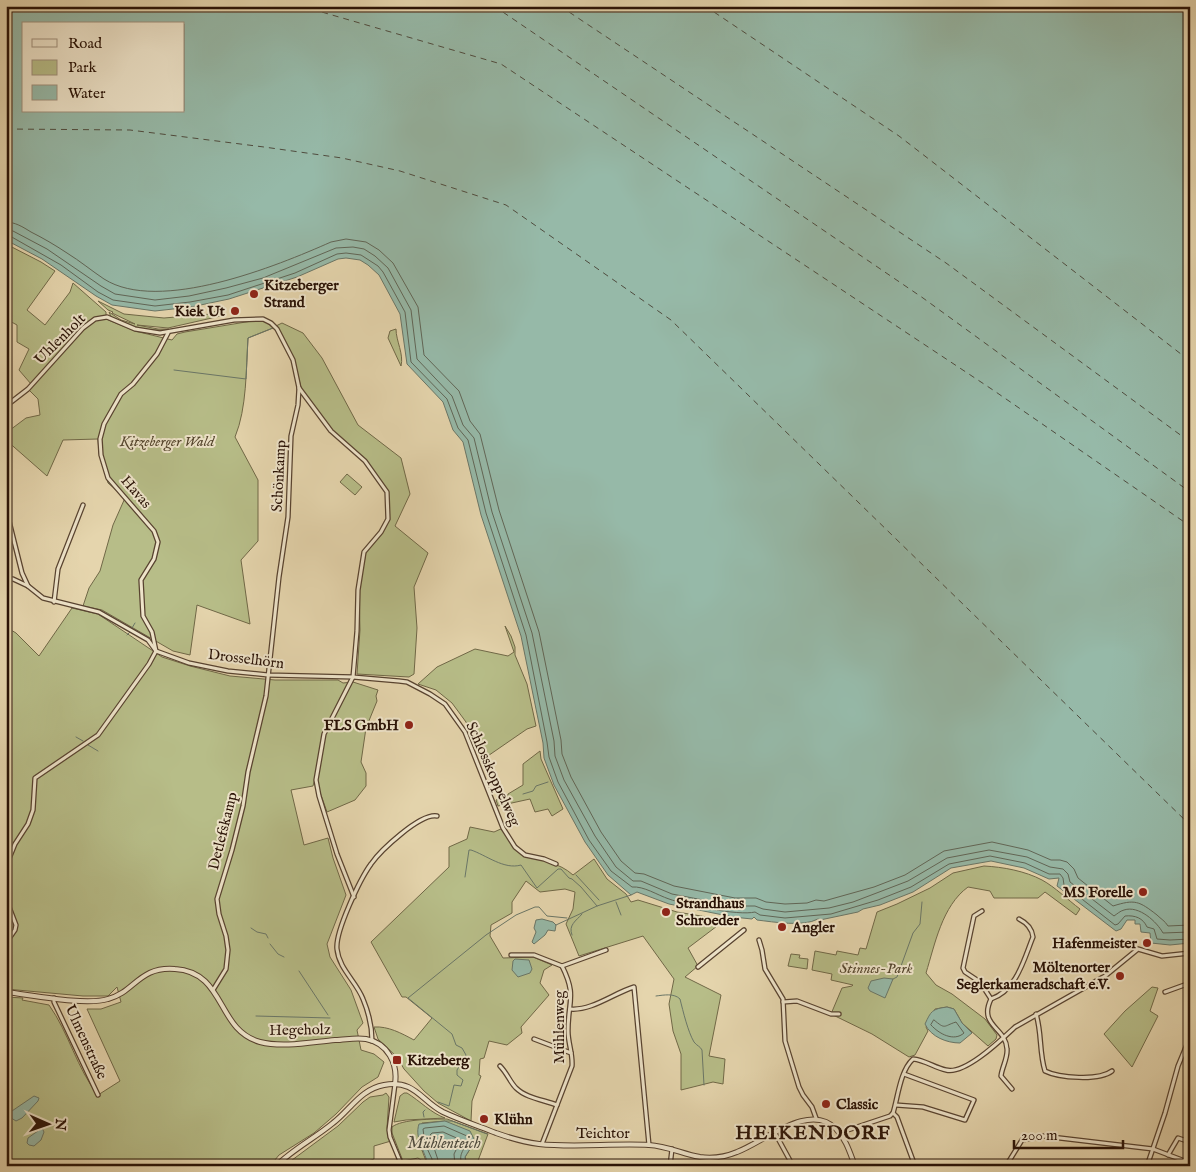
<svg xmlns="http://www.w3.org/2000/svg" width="1196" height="1172" viewBox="0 0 1196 1172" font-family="'IM FELL English',serif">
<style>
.green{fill:#b7bd88;stroke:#706847}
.water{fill:#96b9a8;stroke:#6a7667;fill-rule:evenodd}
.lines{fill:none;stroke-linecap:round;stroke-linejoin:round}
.shore{stroke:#606657;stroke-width:1}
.stream{stroke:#6a7667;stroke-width:1}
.ferry{stroke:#4f4c3f;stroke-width:1;stroke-dasharray:6 5;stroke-linecap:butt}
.minor-casing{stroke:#584330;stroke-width:5.5}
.tertiary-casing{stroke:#584330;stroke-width:6}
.minor{stroke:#eee4ca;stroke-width:3}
.tertiary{stroke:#eee4ca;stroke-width:4}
.poi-dot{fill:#8f2418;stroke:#eee4ca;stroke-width:2}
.labels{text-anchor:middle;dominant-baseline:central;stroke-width:4;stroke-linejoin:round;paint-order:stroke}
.poi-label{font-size:15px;font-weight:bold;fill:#291206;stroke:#eee4ca;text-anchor:start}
.street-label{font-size:15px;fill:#291206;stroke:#eee4ca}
.park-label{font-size:15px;font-style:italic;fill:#54452d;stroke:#eee4ca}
.water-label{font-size:16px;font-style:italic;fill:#4f4c3f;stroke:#eee4ca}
.district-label{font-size:20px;font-weight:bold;letter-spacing:1px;fill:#291206;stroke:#eee4ca}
</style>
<rect width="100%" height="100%" fill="#e5d5ad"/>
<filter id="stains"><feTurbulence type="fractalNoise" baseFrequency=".004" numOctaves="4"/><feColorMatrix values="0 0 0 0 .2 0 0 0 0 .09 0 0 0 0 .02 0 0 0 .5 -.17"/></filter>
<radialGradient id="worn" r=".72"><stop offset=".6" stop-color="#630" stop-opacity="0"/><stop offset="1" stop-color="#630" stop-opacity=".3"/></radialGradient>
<g class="green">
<path d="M 6,244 L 41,262 L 55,271 L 27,310 L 45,325 L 70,292 L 73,283 L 106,312 L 106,319 L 135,331 L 172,340 L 177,334 L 185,332 L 258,320 L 266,322 L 273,328 L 248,338 C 246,369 247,408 235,437 L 258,480 L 258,541 L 241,560 L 250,624 L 197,605 L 190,655 L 173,651 L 102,610 L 83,606 L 89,588 L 100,571 L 113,525 L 125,498 L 108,483 L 99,453 L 98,439 L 63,440 L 47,476 L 6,440 L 6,433 L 26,418 L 40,415 L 38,399 L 28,389 L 31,384 L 19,370 L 29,349 L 17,342 L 17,325 L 6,319 Z"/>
<path d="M 98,301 L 124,314 L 164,318 L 211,314 L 223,306 L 225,315 L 168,328 L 137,325 L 158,329 L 169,329 L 169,330 L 148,330 L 139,328 L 111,317 L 109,312 L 121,320 L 135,324 L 112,313 L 113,312 L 108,310 Z"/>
<path d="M 282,323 L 303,333 L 322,358 L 358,425 L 401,458 L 410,494 L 395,526 L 428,553 L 414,587 L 417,628 L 414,674 L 409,677 L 357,674 L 360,630 L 359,590 L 366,552 L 389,519 L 388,492 L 366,460 L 332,430 L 301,388 L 295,362 L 289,348 L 276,326 Z"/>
<path d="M 396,329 C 396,341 404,354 401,366 L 388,338 L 390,331 Z"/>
<path d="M 347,474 L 362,487 L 355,495 L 340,482 Z"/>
<path d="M 72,608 L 98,614 L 162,657 L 190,666 L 230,676 L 275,680 L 338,680 L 343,683 L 353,682 L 378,690 L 376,696 L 377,701 L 366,728 L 361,762 L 366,773 L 366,786 L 355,800 L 327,812 L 315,778 L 313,786 L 291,790 L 304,845 L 328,838 L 333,858 L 346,895 L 327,944 L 330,957 L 351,990 L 363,1023 L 357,1030 L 361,1050 L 374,1054 L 384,1062 L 378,1077 L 362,1087 L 336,1114 L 314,1133 L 279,1155 L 270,1166 L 6,1166 L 6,997 L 23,998 L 22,1000 L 49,1005 C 69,1033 77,1069 98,1095 L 120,1081 L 87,1009 L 101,1009 L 121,1002 L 117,987 L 108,996 L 83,996 L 6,989 L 6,627 L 16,633 L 39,656 Z"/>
<path d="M 505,626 L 511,636 L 515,647 L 515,655 L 527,684 L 536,726 L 527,729 L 482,760 L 466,722 L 452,703 L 436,690 L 418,684 L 437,667 L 475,649 L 508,656 L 514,652 Z"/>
<path d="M 540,751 L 541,759 L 563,809 L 552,816 L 548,809 L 535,812 L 530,799 L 498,806 L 496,800 L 508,795 L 508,794 L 523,785 L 523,764 Z"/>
<path d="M 470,827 L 494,832 L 503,828 C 508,838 515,850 526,854 C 542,862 559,862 573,875 L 594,859 L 607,879 L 626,894 L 631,902 L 638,900 L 677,912 L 725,920 L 688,948 L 698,966 L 685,977 L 721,995 L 709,1056 L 725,1059 L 723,1084 L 713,1082 L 681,1090 L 681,1054 L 673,1031 L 669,1004 L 674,979 L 643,936 L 579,956 L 566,924 L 573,909 L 575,892 L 565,889 L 540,892 L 526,881 L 512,902 L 512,913 L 491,925 L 490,936 L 503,958 L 533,957 L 552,965 L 544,970 L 540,983 L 549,995 L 521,1027 L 522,1033 L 507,1045 L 489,1041 L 484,1058 L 480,1059 L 479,1075 L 481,1076 L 472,1101 L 471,1121 L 438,1103 L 424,1091 L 404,1069 L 397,1057 L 378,1039 L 374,1027 C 388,1026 401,1033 414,1040 L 432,1018 L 406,997 L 402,997 L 371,942 L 449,867 L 449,847 L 467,839 Z"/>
<path d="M 984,866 C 1003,867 1025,871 1042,880 C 1055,887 1068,900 1080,909 L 1076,915 L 1045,892 L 1038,898 L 994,898 L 990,891 L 968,887 C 942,906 935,944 926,973 L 936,985 L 952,994 L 985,1019 L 997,1035 L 996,1039 L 988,1046 L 962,1023 L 954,1009 L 947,1007 L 935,1009 L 926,1027 L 928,1031 L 915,1055 L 909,1057 L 872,1034 L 831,1014 L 842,988 L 852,986 L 853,985 L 831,980 L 832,974 L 812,970 L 815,951 L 836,955 L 837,951 L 858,955 L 860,948 L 866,949 L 877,912 L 897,904 L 930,888 L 953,873 Z"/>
<path d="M 791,954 L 800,955 L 799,958 L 808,959 L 807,969 L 788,966 Z"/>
<path d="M 1152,987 L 1158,988 L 1150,1011 L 1158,1016 L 1132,1067 L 1104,1034 L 1125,1011 Z"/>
<path d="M 386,1093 L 389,1097 L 387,1128 L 391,1141 L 374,1146 L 374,1159 L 353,1166 L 284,1166 L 338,1126 L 363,1102 L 370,1097 L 383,1095 Z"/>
<path d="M 404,1093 L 407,1093 C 420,1101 431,1113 445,1118 L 406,1120 L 394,1122 L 400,1096 Z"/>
<path d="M 447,1119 L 488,1134 L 476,1166 L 472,1166 L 466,1161 L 465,1157 L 475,1141 L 445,1121 L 422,1123 L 420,1145 L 428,1166 L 425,1166 L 424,1162 L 418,1158 L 403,1161 L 392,1133 L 392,1127 C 402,1119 433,1119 447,1119 Z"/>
</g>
<g class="water">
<path d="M 6,6 L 1190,6 L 1190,943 L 1170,945 L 1151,943 L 1150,933 L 1141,932 L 1140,924 L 1135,924 L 1135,920 L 1127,920 L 1121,929 L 1116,931 L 1057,886 L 1059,878 L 1049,879 L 1024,868 L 991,861 L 951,868 L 913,892 L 880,905 L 863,909 L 858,912 L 820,920 L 818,919 C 803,927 774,922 757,920 L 754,917 L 752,919 L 733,917 L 669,904 L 637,892 L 631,895 L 608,875 L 585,842 L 554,785 L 544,758 L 543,743 L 521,636 L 481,515 L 463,442 L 453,430 L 443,402 L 407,364 L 400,314 L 379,275 L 368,265 L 360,260 L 346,258 L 338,259 L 297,277 L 229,299 L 191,307 L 155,311 L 112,305 L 96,296 L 42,259 L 6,240 ZM 24,24 L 184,24 L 184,111 L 24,111 Z"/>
<path d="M 542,919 L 553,922 L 556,925 L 555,931 L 548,930 L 545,935 L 534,944 L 532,942 L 536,932 L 534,928 L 536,920 Z"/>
<path d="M 515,959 L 529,960 L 532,969 L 530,973 L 518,977 L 512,970 L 513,961 Z"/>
<path d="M 884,978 L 893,979 L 885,998 L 870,991 L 868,988 L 871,981 Z"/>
<path d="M 947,1007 L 954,1009 L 962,1023 L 972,1033 L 960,1043 C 947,1043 931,1037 925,1024 C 931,1011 932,1009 947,1007 Z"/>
<path d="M 34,1096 L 39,1098 L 38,1101 L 22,1118 L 16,1121 L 8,1116 L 9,1113 Z"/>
<path d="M 445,1121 L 470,1131 L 475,1141 L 465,1157 L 466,1161 L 472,1166 L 428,1166 C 426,1152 414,1139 419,1124 Z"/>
<path d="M 42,1128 L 44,1132 L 41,1140 L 34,1146 L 29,1145 L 27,1143 L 28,1138 Z"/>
</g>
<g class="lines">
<g class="shore">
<path d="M 6,222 C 15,222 23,227 31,232 C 43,238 55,245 67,253 C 80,261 92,271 104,279 C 159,314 277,266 331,242 L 346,239 L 366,242 L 379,250 L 393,263 L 418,307 L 424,355 L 459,391 L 470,421 L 480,434 L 499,510 L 539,632 L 561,740 L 562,754 L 571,777 L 601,832 L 621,861 L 635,873 L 644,874 L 674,886 L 735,898 L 756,898 L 766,902 L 785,904 L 807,903 L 816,900 L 824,901 L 874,887 L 905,875 L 944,851 L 992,842 L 1028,850 L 1051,860 L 1060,860 L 1067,862 L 1074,869 L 1078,878 L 1113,906 C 1135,899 1139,901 1157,915 C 1161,919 1165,921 1168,926 L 1190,925"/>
<path d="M 6,229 L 13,231 L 47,249 L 101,286 L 115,294 L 155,300 L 189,296 L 226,288 L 263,278 L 336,248 L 353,247 L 364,249 L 375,256 L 388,268 L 411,310 L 417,359 L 452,396 L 463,425 L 474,438 L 492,512 L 532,633 L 554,741 L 555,756 L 564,780 L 595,836 L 616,867 L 633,881 L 641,881 L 672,894 L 734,906 L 755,906 L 763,909 L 785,912 L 829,908 L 853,902 L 908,881 L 947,858 L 989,850 L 1027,857 L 1050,867 L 1063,869 L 1068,874 L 1070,882 L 1114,916 C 1117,914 1120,911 1124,910 C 1139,905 1157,922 1163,933 L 1190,932"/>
<path d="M 6,236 L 10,236 L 61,265 L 98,292 L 113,300 L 155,306 L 190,302 L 228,295 L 295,273 L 337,254 L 346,253 L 361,255 L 378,266 L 383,272 L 405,312 L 411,362 L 447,399 L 458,428 L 468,440 L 486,513 L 526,635 L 547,742 L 549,757 L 558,782 L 589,840 L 611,871 L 632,887 C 644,886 657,895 669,899 C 686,905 738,916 755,912 L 760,915 L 785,918 L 831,914 L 878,900 L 911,887 L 949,864 L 990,856 L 1025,863 L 1049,874 L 1060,874 L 1063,878 L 1064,885 L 1115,925 L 1118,924 L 1125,916 C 1135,915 1143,918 1147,927 L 1154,929 L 1157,939 L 1170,940 L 1190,939"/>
<path d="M 934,1020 C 946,1030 943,1026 956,1022 L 964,1033 C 954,1042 939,1034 931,1025 Z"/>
<path d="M 433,1166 L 432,1159 L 425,1144 L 423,1129 L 425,1128 L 444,1126 L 467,1136 L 469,1141 C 464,1149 456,1157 464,1166"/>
<path d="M 439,1166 C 438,1155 432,1146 430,1135 L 432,1133 L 443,1132 L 461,1140 L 454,1154 L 455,1166"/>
</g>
<g class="stream">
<path d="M 174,370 L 246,379 L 248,338 L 273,328"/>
<path d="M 132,628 L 135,623"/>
<path d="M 127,635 L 130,632"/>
<path d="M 76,737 L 83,741"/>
<path d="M 88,745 L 98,751"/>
<path d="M 523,794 L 533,791 L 536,786 L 548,782"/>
<path d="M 576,875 L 599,900"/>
<path d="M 465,877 L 469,850 L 471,850 C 486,855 504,870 521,865 L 537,888 L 558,869 L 561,869 L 569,878 L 572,879 L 581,887 L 597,906"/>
<path d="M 616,902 L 621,915"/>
<path d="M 556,925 L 597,906 L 631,895"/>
<path d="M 251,928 L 257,932 L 266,934 L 268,938"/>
<path d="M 572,935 C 568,925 576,921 582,914"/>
<path d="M 270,944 L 278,954 L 284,957"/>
<path d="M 299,971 L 328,1015"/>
<path d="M 893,979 L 897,977 L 913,933 L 920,924 L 922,902"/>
<path d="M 656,996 C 664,995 674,993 680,999 C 683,1011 688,1032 694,1042 C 697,1046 700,1046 702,1050 L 704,1085"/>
<path d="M 256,1016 L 330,1018"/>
<path d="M 438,1102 L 449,1106 L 454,1085 L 461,1086 L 463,1080 L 457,1075 L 457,1070 L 466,1055 L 462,1048 L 456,1045 L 452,1034 L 408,998 L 486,935 L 516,915 L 535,907 L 539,907 L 547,916 L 567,918"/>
<path d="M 424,1117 L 423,1112 L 425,1110"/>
<path d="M 446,1121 L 452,1121 L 487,1134"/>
</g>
<g class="ferry">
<path d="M 301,6 L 501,64 L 993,390 L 1190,526"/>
<path d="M 494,6 L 923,298 L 1190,492"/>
<path d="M 560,6 L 946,263 L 1190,442"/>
<path d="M 705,6 L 899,136 L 1190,361"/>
<path d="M 6,129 L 130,130 L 264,147 L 342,158 L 400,171 L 506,205 L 671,320 L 1190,825"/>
</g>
<g class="minor-casing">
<g id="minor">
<path d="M 299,388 L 331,431 L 365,461 L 387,492 L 388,519 L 381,532 L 364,552 L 358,590 L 357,631 L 353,677 L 324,734 L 316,780 L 319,796 L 337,854 L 354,897"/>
<path d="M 6,406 L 28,389 L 83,328 L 95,319 L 107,317 L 135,329 L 160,333 L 234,320 L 263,319 L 271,323 L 277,329 L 293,360 L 299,388 L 298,405 L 291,436 L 288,517 L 279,577 L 266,696 L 248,772 L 243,806 L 232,850 L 217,899 L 219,914 L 226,936 L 228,950 L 226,969 L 213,990"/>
<path d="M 6,509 L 22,573 L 28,586 L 43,598 L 99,612 L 148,640 L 156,651 L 189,663 L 228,671 L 268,675 L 353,677 L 399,681 L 407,682 L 430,694 L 445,704 L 465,732 L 503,828 L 515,847 L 525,855 L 544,859 L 556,864"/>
<path d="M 6,578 L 13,579 L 28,586"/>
<path d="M 54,602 L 58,569 L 83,505"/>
<path d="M 6,866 L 15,844 L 28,824 L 33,810 L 35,778 L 98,735 L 149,664 L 156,651 L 152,632 L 143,616 L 141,580 L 154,559 L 158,542 L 154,531 L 108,478 L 101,455 L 100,439 L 104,424 L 121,394 L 133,384 L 157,354 L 168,333"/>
<path d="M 6,899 L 16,925 L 15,930 L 6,943"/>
<path d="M 982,911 L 974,916 L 963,968 L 965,972 L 980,982 L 991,999"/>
<path d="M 759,940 L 762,950 L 765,969 L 783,999 L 785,1041 L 799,1087 L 803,1095 L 812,1107 L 816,1118"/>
<path d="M 511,955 L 534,955 L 562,966"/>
<path d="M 562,966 L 606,950"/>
<path d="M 698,967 L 744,930"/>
<path d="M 1165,992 L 1190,983"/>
<path d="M 54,998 L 54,1002 L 98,1095"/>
<path d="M 783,1002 L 797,1001 L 831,1014 L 839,1014"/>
<path d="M 570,1009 C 592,1011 614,993 634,987 L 649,1145"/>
<path d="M 1036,1014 C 1042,1033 1039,1052 1045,1071 C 1059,1078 1099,1081 1112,1071"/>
<path d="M 534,1039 L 571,1053"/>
<path d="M 372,1041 C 372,1028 368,1011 363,999 C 356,981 339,969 337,949 C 335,932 360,879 371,864 C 380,851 420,813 437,816"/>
<path d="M 500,1066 C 507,1073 510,1082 516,1088 C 526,1098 544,1100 557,1105"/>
<path d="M 395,1084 L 389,1130 L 390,1137 L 402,1166"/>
<path d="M 1012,1089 L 1001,1076 C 1002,1067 1008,1058 1007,1049 C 1006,1027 978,1026 991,999 C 1017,990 1024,959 1033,937 C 1032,928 1027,923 1019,919"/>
<path d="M 896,1105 L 923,1107 L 965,1120 L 974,1100 L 904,1074"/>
<path d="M 893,1113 L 897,1117 L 915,1166"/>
<path d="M 775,1133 L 793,1166"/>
<path d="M 839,1133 L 890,1116 L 893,1113 C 898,1097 900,1071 913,1059 C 925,1060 935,1068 946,1070 C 965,1075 1001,1040 1015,1027 L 1105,976 L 1138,949 L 1162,956 L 1190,953"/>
<path d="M 542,1144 L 572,1066 C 573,1054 568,1043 568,1031 C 568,1001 577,996 562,966"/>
<path d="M 1168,1155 L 1178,1138 L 1190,1142"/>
<path d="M 670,1166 L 672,1149"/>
<path d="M 1006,1166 L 1022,1140 L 1043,1136 L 1153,1149 L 1190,1163"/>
<path d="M 1147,1166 L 1165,1113 L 1178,1066 L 1190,1037"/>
</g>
</g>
<g class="tertiary-casing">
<g id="tertiary">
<path d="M 6,992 C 32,995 85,1006 108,999 C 135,992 139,966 175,969 C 226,972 216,1030 260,1042 C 283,1048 312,1042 335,1040 C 345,1040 355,1037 366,1039 C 388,1043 398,1064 395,1084"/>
<path d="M 276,1166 C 293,1149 315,1138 333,1123 C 350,1110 361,1089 384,1085 C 415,1079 421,1101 443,1112 C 460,1120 478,1126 496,1133 C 510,1138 524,1142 539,1144 C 574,1148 613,1143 649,1145 C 667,1146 683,1154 700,1157 C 714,1159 725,1157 737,1152 C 764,1142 810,1101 836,1129 C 846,1139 850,1153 855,1166"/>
</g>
</g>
<use href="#minor" class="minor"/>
<use href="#tertiary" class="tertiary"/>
</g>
<g class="poi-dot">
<circle cx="254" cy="294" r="5"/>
<circle cx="235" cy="311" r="5"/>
<circle cx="409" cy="725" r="5"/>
<circle cx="1143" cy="892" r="5"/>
<circle cx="666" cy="912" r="5"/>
<circle cx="782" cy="927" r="5"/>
<circle cx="1147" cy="943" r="5"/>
<circle cx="1120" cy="976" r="5"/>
<rect x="392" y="1055" width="10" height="10" rx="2.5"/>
<circle cx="826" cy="1104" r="5"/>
<circle cx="484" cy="1119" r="5"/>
</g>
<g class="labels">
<g class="poi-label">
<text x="264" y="285">Kitzeberger<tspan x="264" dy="17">Strand</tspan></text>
<text x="225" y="311" text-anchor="end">Kiek Ut</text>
<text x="399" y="725" text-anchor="end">FLS GmbH</text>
<text x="1133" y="892" text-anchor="end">MS Forelle</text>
<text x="676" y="903">Strandhaus<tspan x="676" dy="17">Schroeder</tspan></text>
<text x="792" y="927">Angler</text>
<text x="1137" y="943" text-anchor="end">Hafenmeister</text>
<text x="1110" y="967" text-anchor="end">Möltenorter<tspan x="1110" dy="17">Seglerkameradschaft e.V.</tspan></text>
<text x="407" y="1060">Kitzeberg</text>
<text x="836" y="1104">Classic</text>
<text x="494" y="1119">Klühn</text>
</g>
<g class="street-label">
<text transform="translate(60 339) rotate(-45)">Uhlenholt</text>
<text transform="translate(279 476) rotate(-87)">Schönkamp</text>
<text transform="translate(136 492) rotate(49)">Havas</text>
<text transform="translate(246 659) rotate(7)">Drosselhörn</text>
<text transform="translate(493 774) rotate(66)">Schlosskoppelweg</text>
<text transform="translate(223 831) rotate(-76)">Detlefskamp</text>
<text transform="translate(559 1027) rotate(-90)">Mühlenweg</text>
<text transform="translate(300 1030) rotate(-1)">Hegeholz</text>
<text transform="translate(86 1042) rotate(65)">Ulmenstraße</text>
<text x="603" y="1133">Teichtor</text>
</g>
<g class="park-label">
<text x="167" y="441">Kitzeberger Wald</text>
<text x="876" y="968">Stinnes-Park</text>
</g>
<g class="water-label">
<text x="444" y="1144">Mühlenteich</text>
</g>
<g class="district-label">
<text x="813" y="1133">HEIKENDORF</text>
</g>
</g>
<rect width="1196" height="1172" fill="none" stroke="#e5d5ad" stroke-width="25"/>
<rect x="8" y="8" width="1181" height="1157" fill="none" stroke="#291206" stroke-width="2.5"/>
<rect x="12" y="12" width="1171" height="1147" fill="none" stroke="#291206"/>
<rect x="22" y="22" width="162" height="90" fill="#eee4ca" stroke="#9f907c"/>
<rect x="32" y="39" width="25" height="8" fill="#eee4ca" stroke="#9f907c"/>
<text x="68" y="48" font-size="15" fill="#291206">Road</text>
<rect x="32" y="60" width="25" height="15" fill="#b7bd88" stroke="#9f907c"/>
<text x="68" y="72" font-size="15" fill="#291206">Park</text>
<rect x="32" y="85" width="25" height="15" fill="#96b9a8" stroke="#9f907c"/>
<text x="68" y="98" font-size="15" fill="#291206">Water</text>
<g transform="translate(48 1124) rotate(92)" stroke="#eee4ca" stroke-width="4" paint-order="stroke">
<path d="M0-4L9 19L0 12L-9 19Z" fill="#291206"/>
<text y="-8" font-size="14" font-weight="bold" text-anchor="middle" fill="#291206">N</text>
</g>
<path d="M1014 1140v8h109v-8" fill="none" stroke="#291206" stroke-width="2.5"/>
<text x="1021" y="1140" font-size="15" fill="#291206" stroke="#eee4ca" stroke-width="4" paint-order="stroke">200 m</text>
<rect width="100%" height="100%" filter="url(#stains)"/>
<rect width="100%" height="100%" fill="url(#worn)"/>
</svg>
